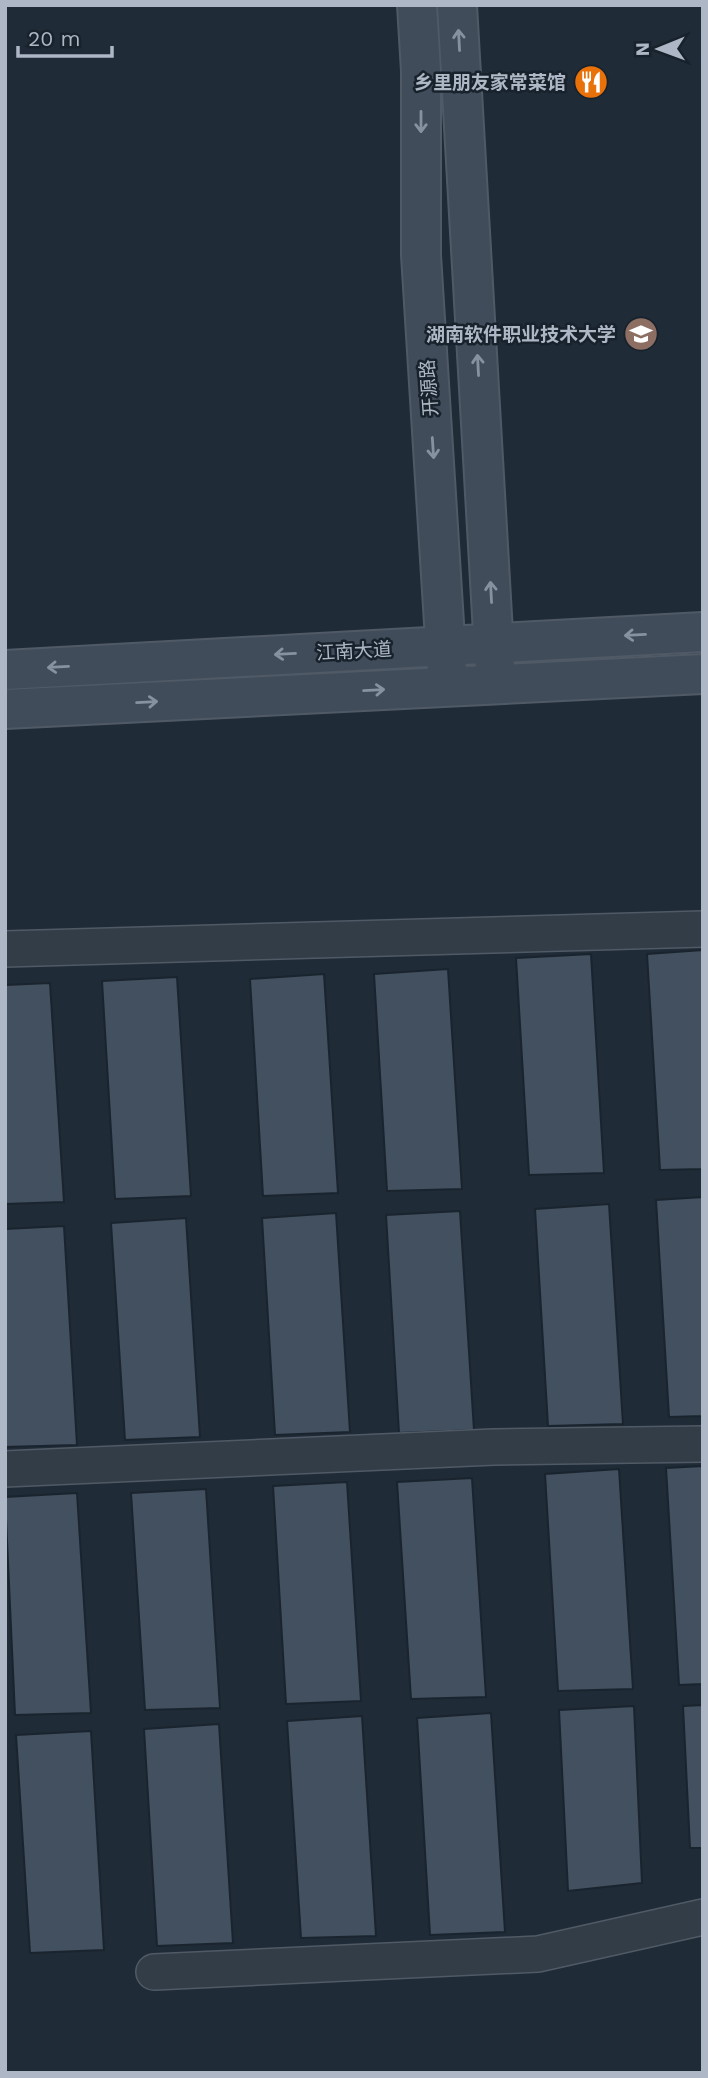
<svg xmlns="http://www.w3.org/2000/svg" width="708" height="2078" viewBox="0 0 708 2078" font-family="'Work Sans','Noto Sans SC',sans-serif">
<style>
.building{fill:#42505f;stroke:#1a242e;stroke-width:2}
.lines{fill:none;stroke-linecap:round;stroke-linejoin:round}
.minor-casing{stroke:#505a66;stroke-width:38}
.secondary-casing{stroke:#505a66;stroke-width:42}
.minor{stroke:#333d48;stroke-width:35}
.secondary{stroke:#414c5b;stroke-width:38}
.oneway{stroke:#8792a0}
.labels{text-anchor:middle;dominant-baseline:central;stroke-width:5;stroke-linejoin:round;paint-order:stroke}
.poi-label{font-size:19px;font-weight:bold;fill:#adb7c5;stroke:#18222c;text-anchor:end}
.street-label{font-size:19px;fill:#adb7c5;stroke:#18222c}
</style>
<rect width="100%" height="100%" fill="#1f2b37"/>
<g class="building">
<path d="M 703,950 L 703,1169 L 660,1170 L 647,954 Z"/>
<path d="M 591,954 L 604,1173 L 529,1175 L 516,958 Z"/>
<path d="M 448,969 L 462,1189 L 387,1191 L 374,974 Z"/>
<path d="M 324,974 L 338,1193 L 263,1196 L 250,979 Z"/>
<path d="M 177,977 L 191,1196 L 115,1199 L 102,981 Z"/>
<path d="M 50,983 L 64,1202 L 5,1204 L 5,985 Z"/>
<path d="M 703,1197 L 703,1416 L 669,1417 L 656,1200 Z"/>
<path d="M 609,1204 L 623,1424 L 548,1426 L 535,1209 Z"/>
<path d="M 460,1211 L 474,1430 L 399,1433 L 386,1215 Z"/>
<path d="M 336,1213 L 350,1432 L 275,1435 L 262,1218 Z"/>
<path d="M 186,1218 L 200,1437 L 125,1440 L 111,1223 Z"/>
<path d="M 64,1226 L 77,1445 L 5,1447 L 5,1229 Z"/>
<path d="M 703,1466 L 703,1684 L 679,1685 L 666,1468 Z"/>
<path d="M 619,1469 L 633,1689 L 558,1691 L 545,1474 Z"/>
<path d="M 472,1478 L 486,1697 L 411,1699 L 397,1482 Z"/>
<path d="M 347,1482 L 361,1701 L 286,1704 L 273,1486 Z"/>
<path d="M 206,1489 L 220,1708 L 145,1710 L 131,1493 Z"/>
<path d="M 77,1493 L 91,1713 L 15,1715 L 5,1497 Z"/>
<path d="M 703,1705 L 703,1848 L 690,1848 L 683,1706 Z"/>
<path d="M 634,1706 L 642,1883 L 568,1891 L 559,1710 Z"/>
<path d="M 491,1713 L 505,1932 L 430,1935 L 417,1718 Z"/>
<path d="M 362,1716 L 376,1936 L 301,1938 L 287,1721 Z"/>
<path d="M 219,1724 L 233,1943 L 157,1946 L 144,1729 Z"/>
<path d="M 91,1731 L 104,1950 L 30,1953 L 16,1735 Z"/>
</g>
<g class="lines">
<g class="minor-casing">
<g id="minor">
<path d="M 5,949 L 703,929"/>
<path d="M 5,1469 L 494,1447 L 703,1444"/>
<path d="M 154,1972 L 538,1954 L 703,1917"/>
</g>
</g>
<g class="secondary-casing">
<g id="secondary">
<path d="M 417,5 L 421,71 L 421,255 L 447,671"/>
<path d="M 457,5 L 495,668"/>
<path d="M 5,670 L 703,632"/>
<path d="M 5,709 L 703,674"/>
</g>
</g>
<use href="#minor" class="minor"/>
<use href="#secondary" class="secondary"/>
</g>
<defs><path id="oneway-shaft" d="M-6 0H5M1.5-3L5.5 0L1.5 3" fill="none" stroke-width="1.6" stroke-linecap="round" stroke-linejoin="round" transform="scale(1.75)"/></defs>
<g class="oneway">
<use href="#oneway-shaft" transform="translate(459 40) rotate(-93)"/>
<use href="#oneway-shaft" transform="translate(421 122) rotate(90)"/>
<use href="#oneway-shaft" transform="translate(478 365) rotate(-93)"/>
<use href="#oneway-shaft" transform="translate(433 448) rotate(86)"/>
<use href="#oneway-shaft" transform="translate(491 592) rotate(-93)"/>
<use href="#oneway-shaft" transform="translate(635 635) rotate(177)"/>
<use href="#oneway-shaft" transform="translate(285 654) rotate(177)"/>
<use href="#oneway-shaft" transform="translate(58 667) rotate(177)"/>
<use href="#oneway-shaft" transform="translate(374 690) rotate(-3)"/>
<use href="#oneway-shaft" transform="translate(147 702) rotate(-3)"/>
</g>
<defs>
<g id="restaurant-disc" transform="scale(1.75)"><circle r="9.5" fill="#e8710a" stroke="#18222c"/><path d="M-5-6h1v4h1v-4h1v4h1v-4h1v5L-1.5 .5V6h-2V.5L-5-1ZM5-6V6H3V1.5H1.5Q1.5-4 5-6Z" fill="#fff"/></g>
<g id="university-disc" transform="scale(1.75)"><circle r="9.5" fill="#8d6e63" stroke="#18222c"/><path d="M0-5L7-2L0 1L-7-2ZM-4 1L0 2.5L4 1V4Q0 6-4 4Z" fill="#fff"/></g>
</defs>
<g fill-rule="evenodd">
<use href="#restaurant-disc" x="591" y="82"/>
<use href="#university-disc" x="641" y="334"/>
</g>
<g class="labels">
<g class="poi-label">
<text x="566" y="82">乡里朋友家常菜馆</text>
<text x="616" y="334">湖南软件职业技术大学</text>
</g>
<g class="street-label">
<text transform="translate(429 388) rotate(-94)">开源路</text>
<text transform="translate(354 651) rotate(-3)">江南大道</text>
</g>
</g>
<rect width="708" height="2078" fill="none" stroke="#adb7c5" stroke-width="14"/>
<g transform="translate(659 49) rotate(269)" stroke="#18222c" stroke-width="5" paint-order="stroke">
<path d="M0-5L12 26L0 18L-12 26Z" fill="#adb7c5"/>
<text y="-10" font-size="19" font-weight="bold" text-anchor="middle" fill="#adb7c5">N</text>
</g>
<path d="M18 46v10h94v-10" fill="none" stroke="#adb7c5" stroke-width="3.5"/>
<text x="28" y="46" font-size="21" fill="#adb7c5" stroke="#18222c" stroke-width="5" paint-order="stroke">20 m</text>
</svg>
